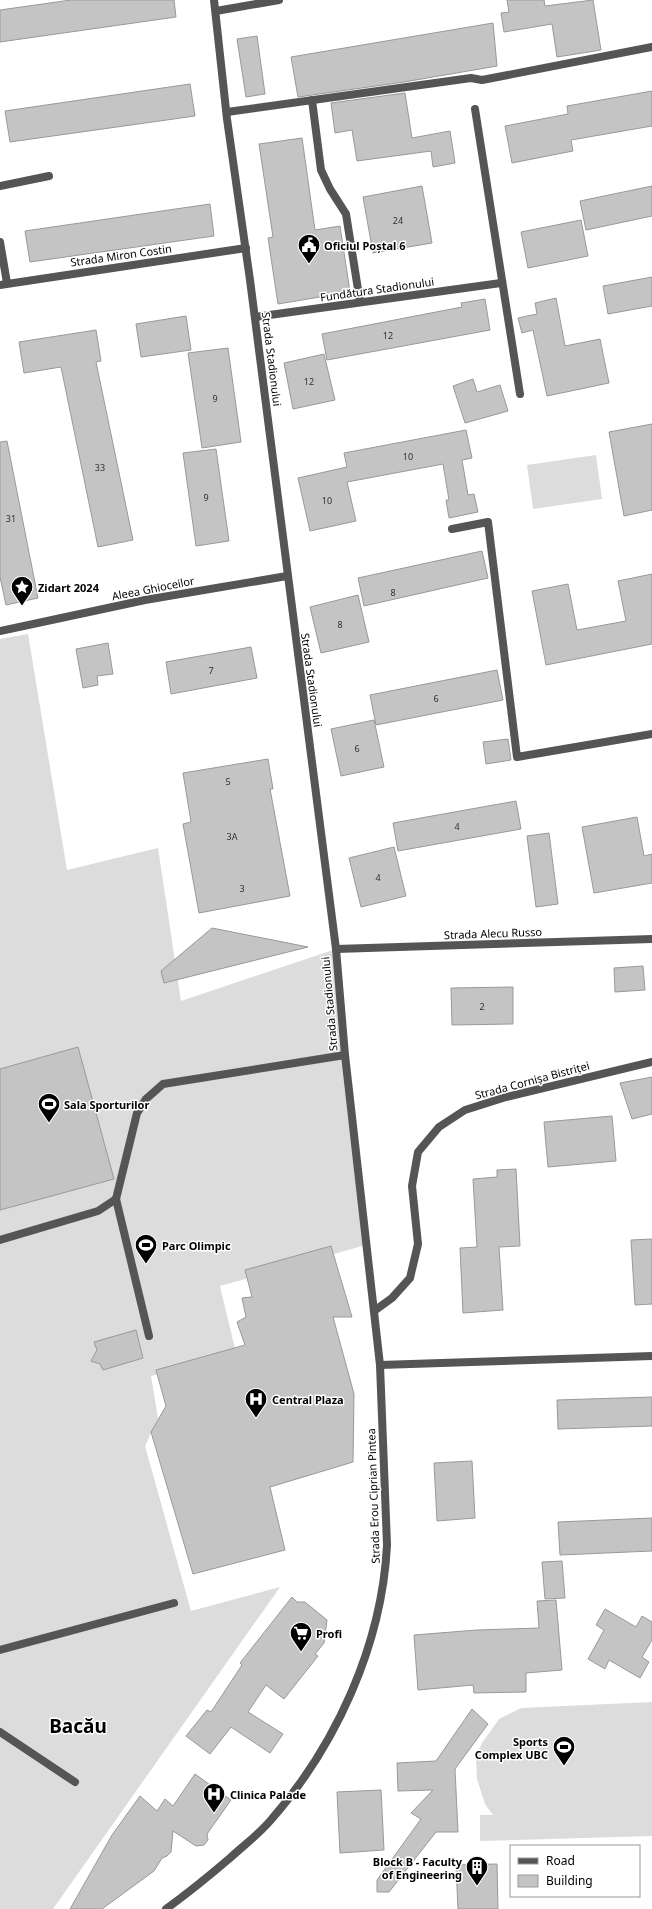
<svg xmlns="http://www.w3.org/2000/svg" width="652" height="1909" viewBox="0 0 652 1909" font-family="'Noto Sans',sans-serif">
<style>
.grass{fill:#dcdcdc}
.building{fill:#c4c4c4;stroke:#999}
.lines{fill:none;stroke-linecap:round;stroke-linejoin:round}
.service{stroke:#555;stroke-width:8}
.minor{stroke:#555;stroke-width:8}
.tertiary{stroke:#555;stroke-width:8}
.labels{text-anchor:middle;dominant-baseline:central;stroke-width:3;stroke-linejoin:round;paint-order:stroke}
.number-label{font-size:9px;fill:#313131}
.poi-label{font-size:11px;font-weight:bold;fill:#000;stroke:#fff;text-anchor:start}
.street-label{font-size:11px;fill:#000;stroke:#fff}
.town-label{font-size:19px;font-weight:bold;fill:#000;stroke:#fff}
</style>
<rect width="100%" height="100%" fill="#fff"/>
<g class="grass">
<path d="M 596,455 L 602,499 L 533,509 L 527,465 Z"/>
<path d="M 28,634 L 67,870 L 158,848 L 181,1001 L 336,949 L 366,1245 L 220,1286 L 236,1353 L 151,1376 L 158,1418 L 145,1446 L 191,1611 L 280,1587 L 53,1909 L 0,1909 L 0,639 Z"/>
<path d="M 652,1702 L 652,1836 L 480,1841 L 480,1815 L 493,1815 L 485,1804 L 477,1779 L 476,1756 L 482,1743 L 499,1719 L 521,1708 Z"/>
</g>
<g class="building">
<path d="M 71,0 L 174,0 L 176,17 L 0,42 L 0,10 Z"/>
<path d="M 507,0 L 544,0 L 545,6 L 593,0 L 601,50 L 557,57 L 552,24 L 504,32 L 501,13 L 509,12 Z"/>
<path d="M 493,23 L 497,66 L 404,82 L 298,97 L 291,57 Z"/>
<path d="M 257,36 L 265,94 L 246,97 L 237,39 Z"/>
<path d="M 190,84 L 195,116 L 10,142 L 5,111 Z"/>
<path d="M 652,91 L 652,126 L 571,140 L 573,151 L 512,163 L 505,126 L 568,114 L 567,106 Z"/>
<path d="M 405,93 L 412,138 L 450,131 L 455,163 L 433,167 L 431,151 L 357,161 L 352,130 L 335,133 L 331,103 Z"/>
<path d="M 302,138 L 315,230 L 340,226 L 350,292 L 278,304 L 268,238 L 273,237 L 259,144 Z"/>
<path d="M 422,186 L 432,243 L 373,253 L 363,197 Z"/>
<path d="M 652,186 L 652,216 L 586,230 L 580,201 Z"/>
<path d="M 210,204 L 214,236 L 30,262 L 25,231 Z"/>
<path d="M 581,220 L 588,256 L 528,268 L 521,232 Z"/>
<path d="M 652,277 L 652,306 L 608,314 L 603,286 Z"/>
<path d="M 556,298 L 565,346 L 600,339 L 609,383 L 547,396 L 533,330 L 522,333 L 518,318 L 537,314 L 535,303 Z"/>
<path d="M 485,299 L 490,330 L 327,360 L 322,334 L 462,307 L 461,303 Z"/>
<path d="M 186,316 L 191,350 L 141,357 L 136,324 Z"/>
<path d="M 96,330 L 101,361 L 96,362 L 133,540 L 98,547 L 61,367 L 24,373 L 19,342 Z"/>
<path d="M 228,348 L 241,442 L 202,448 L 188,353 Z"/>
<path d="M 324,354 L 335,400 L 293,409 L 284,363 Z"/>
<path d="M 473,379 L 477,392 L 500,385 L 508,411 L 465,423 L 453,386 Z"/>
<path d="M 652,424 L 652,510 L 624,516 L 609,432 Z"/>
<path d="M 466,430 L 472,458 L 462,460 L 468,495 L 474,494 L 478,512 L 449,518 L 446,500 L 449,500 L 443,464 L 347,482 L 356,521 L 310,531 L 298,478 L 347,467 L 344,453 Z"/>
<path d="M 7,441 L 38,598 L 6,605 L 0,577 L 0,442 Z"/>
<path d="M 216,449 L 229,541 L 196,546 L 183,453 Z"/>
<path d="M 482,551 L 488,578 L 364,606 L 358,578 Z"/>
<path d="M 652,574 L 652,644 L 546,665 L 532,591 L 568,584 L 577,630 L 626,621 L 618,581 Z"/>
<path d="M 358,595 L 369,642 L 321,653 L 310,607 Z"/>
<path d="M 108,643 L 113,674 L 97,676 L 98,685 L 83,688 L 76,649 Z"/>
<path d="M 251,647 L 257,678 L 171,694 L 166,662 Z"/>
<path d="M 497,670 L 503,700 L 376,725 L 370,695 Z"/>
<path d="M 374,720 L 384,767 L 341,776 L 331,729 Z"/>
<path d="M 508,739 L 511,760 L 486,764 L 483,742 Z"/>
<path d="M 268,759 L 273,789 L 270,789 L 290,896 L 199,913 L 183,824 L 191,822 L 183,773 Z"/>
<path d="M 516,801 L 521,829 L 398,851 L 393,823 Z"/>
<path d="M 637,817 L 644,856 L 652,854 L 652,883 L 594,893 L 582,827 Z"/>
<path d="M 549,833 L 558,904 L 536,907 L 527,836 Z"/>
<path d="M 394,847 L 406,896 L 361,907 L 349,858 Z"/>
<path d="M 212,928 L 308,947 L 164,983 L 161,971 Z"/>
<path d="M 643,966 L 645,990 L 615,992 L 614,968 Z"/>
<path d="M 513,987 L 513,1024 L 452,1025 L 451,988 Z"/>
<path d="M 78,1047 L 114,1179 L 0,1210 L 0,1069 Z"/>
<path d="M 652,1077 L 652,1114 L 632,1119 L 620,1083 Z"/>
<path d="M 612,1116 L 616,1161 L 548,1167 L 544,1122 Z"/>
<path d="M 516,1169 L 520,1246 L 499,1247 L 503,1310 L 463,1313 L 460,1248 L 477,1247 L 473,1179 L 497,1177 L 497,1170 Z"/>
<path d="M 652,1239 L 652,1304 L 635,1305 L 631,1240 Z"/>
<path d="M 331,1246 L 352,1317 L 333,1317 L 354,1394 L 353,1462 L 270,1487 L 285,1550 L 193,1574 L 151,1432 L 166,1406 L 156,1370 L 245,1345 L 237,1322 L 246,1317 L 242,1298 L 252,1297 L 245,1270 Z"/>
<path d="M 136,1330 L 143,1358 L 103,1370 L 100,1364 L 91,1361 L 97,1350 L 94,1342 Z"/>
<path d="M 652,1397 L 652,1426 L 558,1429 L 557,1400 Z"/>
<path d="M 472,1461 L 475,1518 L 437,1521 L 434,1463 Z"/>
<path d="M 652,1518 L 652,1551 L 560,1555 L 558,1522 Z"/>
<path d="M 562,1561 L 565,1598 L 545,1599 L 542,1562 Z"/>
<path d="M 292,1597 L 297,1602 L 305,1602 L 327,1620 L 324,1643 L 315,1654 L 318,1656 L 284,1699 L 266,1685 L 248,1712 L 283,1734 L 270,1753 L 231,1727 L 210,1754 L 186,1736 L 207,1710 L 211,1712 L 242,1665 L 240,1663 Z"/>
<path d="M 556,1600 L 562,1670 L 526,1673 L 526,1692 L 474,1693 L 473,1685 L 418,1690 L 414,1635 L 477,1630 L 539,1628 L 537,1601 Z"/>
<path d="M 605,1609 L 636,1627 L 642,1616 L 652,1622 L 652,1640 L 642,1657 L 649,1662 L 640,1678 L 609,1660 L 605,1669 L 588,1659 L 604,1630 L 596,1625 Z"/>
<path d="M 472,1709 L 488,1724 L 455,1769 L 458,1832 L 436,1832 L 389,1892 L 377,1892 L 377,1880 L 421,1819 L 411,1813 L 433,1790 L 398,1791 L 397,1763 L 436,1761 Z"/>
<path d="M 195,1774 L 231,1800 L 207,1834 L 208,1840 L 204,1845 L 196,1846 L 173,1831 L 171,1852 L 167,1856 L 162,1858 L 154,1871 L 102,1909 L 70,1909 L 112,1835 L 140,1796 L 157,1811 L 165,1799 L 173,1806 Z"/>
<path d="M 381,1790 L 384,1850 L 340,1853 L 337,1792 Z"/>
<path d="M 497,1864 L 498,1909 L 458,1909 L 456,1865 Z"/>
</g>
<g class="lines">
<g class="service">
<path d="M 216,11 L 279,0"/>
<path d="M 312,100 L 321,170 L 330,189 L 346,214 L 360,302"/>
<path d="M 227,112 L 471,78 L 482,80 L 652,47"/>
<path d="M 0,186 L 49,176"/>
<path d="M 452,529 L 488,522 L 517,757 L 652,734"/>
<path d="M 116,1199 L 149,1336"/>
<path d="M 0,1240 L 98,1211 L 116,1199 L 137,1113 L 146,1099 L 163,1084 L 345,1055"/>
<path d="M 0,1650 L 174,1603"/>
<path d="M 0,1732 L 75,1782"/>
</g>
<g class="minor">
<path d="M 475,109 L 520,394"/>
<path d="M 0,242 L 7,283"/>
<path d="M 255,317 L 501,283"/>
<path d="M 0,631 L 145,600 L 287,576"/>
<path d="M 336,949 L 652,939"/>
<path d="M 374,1311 L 392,1298 L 410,1278 L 418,1244 L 412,1186 L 418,1152 L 439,1127 L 465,1110 L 506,1097 L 652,1062"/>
<path d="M 380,1365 L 652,1356"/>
</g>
<g class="tertiary">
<path d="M 0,285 L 246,248"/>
<path d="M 166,1909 C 188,1893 209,1876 230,1858 C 243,1846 258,1835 270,1821 C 336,1746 382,1645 387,1545 L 380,1365 L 345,1055 L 336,949 L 250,280 L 227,119 L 214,0"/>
</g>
</g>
<defs>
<g id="civic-pin" transform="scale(1.15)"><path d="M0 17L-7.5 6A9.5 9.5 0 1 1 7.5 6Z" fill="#000" stroke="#fff"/><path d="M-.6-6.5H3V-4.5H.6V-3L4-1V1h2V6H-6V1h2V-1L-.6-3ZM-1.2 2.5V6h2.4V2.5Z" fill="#fff"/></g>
<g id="sight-pin" transform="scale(1.15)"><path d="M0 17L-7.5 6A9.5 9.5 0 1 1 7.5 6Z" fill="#000" stroke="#fff"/><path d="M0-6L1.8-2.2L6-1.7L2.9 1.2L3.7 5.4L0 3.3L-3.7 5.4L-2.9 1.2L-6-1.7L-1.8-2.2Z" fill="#fff"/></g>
<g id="stadium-pin" transform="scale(1.15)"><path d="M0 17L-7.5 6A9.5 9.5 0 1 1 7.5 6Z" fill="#000" stroke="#fff"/><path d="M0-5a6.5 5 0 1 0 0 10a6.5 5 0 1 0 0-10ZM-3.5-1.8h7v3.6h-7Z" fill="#fff"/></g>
<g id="hospital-pin" transform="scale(1.15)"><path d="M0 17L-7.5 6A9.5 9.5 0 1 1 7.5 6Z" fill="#000" stroke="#fff"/><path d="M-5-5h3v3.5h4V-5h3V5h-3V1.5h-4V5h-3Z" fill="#fff"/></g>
<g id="supermarket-pin" transform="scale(1.15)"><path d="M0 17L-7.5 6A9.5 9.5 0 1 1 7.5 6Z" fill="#000" stroke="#fff"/><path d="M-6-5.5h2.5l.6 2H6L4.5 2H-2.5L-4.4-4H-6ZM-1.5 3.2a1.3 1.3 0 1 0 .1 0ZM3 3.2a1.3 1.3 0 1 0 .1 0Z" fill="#fff"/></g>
<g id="building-pin" transform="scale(1.15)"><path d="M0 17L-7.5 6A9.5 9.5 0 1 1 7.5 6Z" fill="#000" stroke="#fff"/><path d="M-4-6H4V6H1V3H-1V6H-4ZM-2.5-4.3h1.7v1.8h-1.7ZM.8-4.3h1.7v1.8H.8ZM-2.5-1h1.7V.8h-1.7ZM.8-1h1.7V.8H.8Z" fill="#fff"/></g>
</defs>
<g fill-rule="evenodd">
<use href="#civic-pin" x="309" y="245"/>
<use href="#sight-pin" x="22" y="587"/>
<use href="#stadium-pin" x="49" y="1104"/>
<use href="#stadium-pin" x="146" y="1245"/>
<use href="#hospital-pin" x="256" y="1399"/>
<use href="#supermarket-pin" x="301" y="1633"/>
<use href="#stadium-pin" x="564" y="1747"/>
<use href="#hospital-pin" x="214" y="1794"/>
<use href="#building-pin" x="477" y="1867"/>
</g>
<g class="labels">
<g class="number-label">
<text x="398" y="220">24</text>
<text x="388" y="335">12</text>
<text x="309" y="381">12</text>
<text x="215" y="398">9</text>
<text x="408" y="456">10</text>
<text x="100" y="467">33</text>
<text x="206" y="497">9</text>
<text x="327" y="500">10</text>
<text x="11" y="518">31</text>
<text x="393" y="592">8</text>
<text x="340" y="624">8</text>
<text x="211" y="670">7</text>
<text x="436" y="698">6</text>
<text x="357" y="748">6</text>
<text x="228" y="781">5</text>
<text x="457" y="826">4</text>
<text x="232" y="836">3A</text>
<text x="378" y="877">4</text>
<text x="242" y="888">3</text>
<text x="482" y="1006">2</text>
</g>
<g class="poi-label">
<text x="324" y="245">Oficiul Poștal 6</text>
<text x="38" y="587">Zidart 2024</text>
<text x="64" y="1104">Sala Sporturilor</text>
<text x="162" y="1245">Parc Olimpic</text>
<text x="272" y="1399">Central Plaza</text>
<text x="316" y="1633">Profi</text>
<text x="548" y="1741" text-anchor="end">Sports<tspan x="548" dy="13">Complex UBC</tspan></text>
<text x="230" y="1794">Clinica Palade</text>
<text x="462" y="1861" text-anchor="end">Block B - Faculty<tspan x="462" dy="13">of Engineering</tspan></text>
</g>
<g class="street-label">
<text transform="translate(121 255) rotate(-8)">Strada Miron Costin</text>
<text transform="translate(377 289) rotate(-8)">Fundătura Stadionului</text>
<text transform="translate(272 359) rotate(83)">Strada Stadionului</text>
<text transform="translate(153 588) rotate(-11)">Aleea Ghioceilor</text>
<text transform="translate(312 680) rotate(82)">Strada Stadionului</text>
<text transform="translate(493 933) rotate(-2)">Strada Alecu Russo</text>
<text transform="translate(329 1004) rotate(-95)">Strada Stadionului</text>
<text transform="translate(532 1080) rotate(-15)">Strada Cornișa Bistriței</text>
<text transform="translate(373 1496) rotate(-92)">Strada Erou Ciprian Pintea</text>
</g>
<g class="town-label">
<text x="78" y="1726">Bacău</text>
</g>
</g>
<rect x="510" y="1845" width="130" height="52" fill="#ffffff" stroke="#999999"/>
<rect x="518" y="1858" width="20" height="6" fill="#555555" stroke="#999999"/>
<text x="546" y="1865" font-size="12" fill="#000000">Road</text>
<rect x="518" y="1875" width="20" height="12" fill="#c4c4c4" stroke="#999999"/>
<text x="546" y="1885" font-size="12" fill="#000000">Building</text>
</svg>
